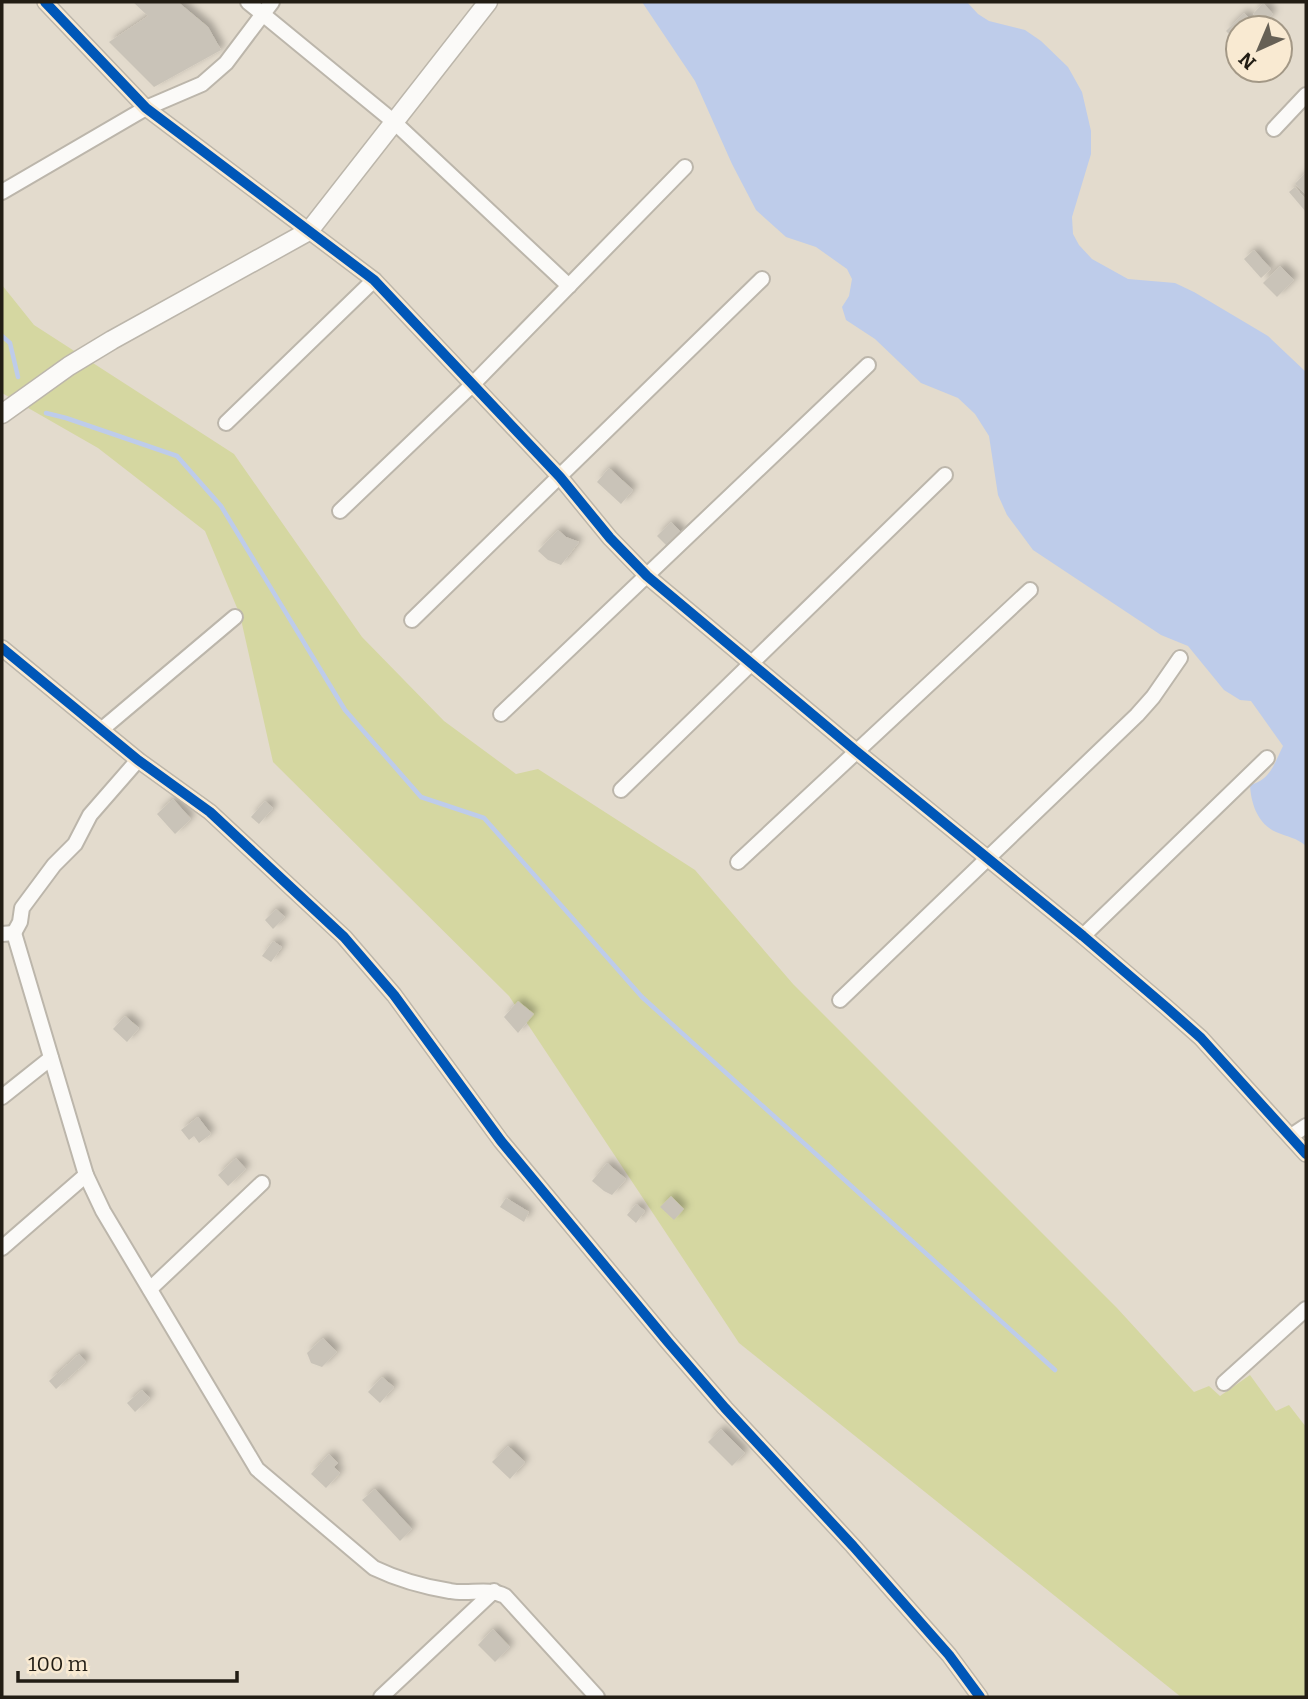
<svg xmlns="http://www.w3.org/2000/svg" width="1308" height="1699" viewBox="0 0 1308 1699" font-family="Bitter,serif">
<style>
.green{fill:#d5d7a1}
.water{fill:#beccea}
.lines{fill:none;stroke-linecap:round;stroke-linejoin:round}
.stream{stroke:#beccea;stroke-width:4.5}
.building{fill:#c9c3b8;filter:url(#shadow)}
.minor-casing{stroke:#bcb6ab;stroke-width:18}
.tertiary-casing{stroke:#bcb6ab;stroke-width:21}
.minor{stroke:#fbfaf8;stroke-width:14}
.tertiary{stroke:#fbfaf8;stroke-width:18}
.cycleway-casing{stroke:#f9ead2;stroke-width:15}
.cycleway{stroke:#0057b8;stroke-width:10}
</style>
<defs>
<filter id="shadow"><feDropShadow dx="4.5" dy="-4.5" stdDeviation="3.5" flood-color="#0004"/></filter>
</defs>
<rect width="100%" height="100%" fill="#e3dbcd"/>
<path class="green" d="M 2,285 L 34,325 L 234,454 L 362,637 L 444,721 L 516,774 L 538,769 L 695,870 L 793,984 L 1117,1308 L 1194,1392 L 1209,1386 L 1220,1396 L 1250,1375 L 1276,1411 L 1289,1405 L 1306,1427 L 1306,1697 L 1181,1697 L 739,1343 L 509,996 L 273,762 L 240,615 L 205,531 L 98,448 L 2,393 Z"/>
<path class="water" d="M 642,2 L 967,2 L 978,14 L 989,21 L 1025,30 L 1041,41 L 1068,67 L 1082,92 L 1091,131 L 1091,154 L 1072,217 L 1073,234 L 1079,245 L 1092,259 L 1128,279 L 1175,283 L 1194,292 L 1268,336 L 1306,372 L 1306,846 C 1297,838 1288,837 1276,832 C 1258,824 1251,804 1250,785 C 1271,779 1274,764 1283,746 L 1251,701 L 1240,700 L 1224,690 L 1188,646 L 1161,635 L 1033,550 L 1007,515 L 998,495 L 989,436 L 975,414 L 958,398 L 921,383 L 875,339 L 846,320 L 842,307 L 849,296 L 852,279 L 847,269 L 816,247 L 786,237 L 756,210 L 732,164 L 695,81 Z"/>
<g class="lines">
<g class="stream">
<path d="M 2,336 L 10,343 L 18,377"/>
<path d="M 46,413 L 66,418 L 177,456 L 221,506 L 345,710 L 421,797 L 484,818 L 642,997 L 1055,1370"/>
</g>
</g>
<g class="building">
<path d="M 133,2 L 178,2 L 208,27 L 221,50 L 154,87 L 109,42 L 148,16 Z"/>
<path d="M 1263,3 L 1273,14 L 1263,24 L 1253,14 Z"/>
<path d="M 1244,13 L 1259,28 L 1238,28 L 1238,43 L 1226,31 Z"/>
<path d="M 1306,172 L 1306,195 L 1295,184 Z"/>
<path d="M 1295,187 L 1306,200 L 1306,212 L 1289,192 Z"/>
<path d="M 1254,250 L 1271,269 L 1261,278 L 1244,259 Z"/>
<path d="M 1280,266 L 1294,280 L 1277,297 L 1263,283 Z"/>
<path d="M 609,468 L 633,490 L 621,504 L 597,482 Z"/>
<path d="M 671,522 L 685,536 L 671,550 L 657,536 Z"/>
<path d="M 558,530 L 566,537 L 579,542 L 561,565 L 548,560 L 538,551 Z"/>
<path d="M 173,799 L 191,819 L 175,834 L 157,814 Z"/>
<path d="M 265,801 L 273,808 L 259,824 L 251,817 Z"/>
<path d="M 276,909 L 285,917 L 273,929 L 265,920 Z"/>
<path d="M 273,941 L 282,947 L 271,962 L 262,956 Z"/>
<path d="M 518,1001 L 534,1014 L 518,1033 L 504,1017 Z"/>
<path d="M 125,1016 L 139,1028 L 127,1042 L 113,1029 Z"/>
<path d="M 198,1117 L 211,1134 L 199,1143 L 194,1136 L 189,1140 L 181,1130 Z"/>
<path d="M 236,1158 L 246,1169 L 228,1186 L 218,1175 Z"/>
<path d="M 607,1163 L 626,1179 L 612,1195 L 604,1191 L 592,1181 Z"/>
<path d="M 671,1196 L 684,1209 L 674,1220 L 660,1207 Z"/>
<path d="M 506,1198 L 529,1212 L 524,1222 L 500,1207 Z"/>
<path d="M 636,1204 L 645,1211 L 636,1223 L 627,1215 Z"/>
<path d="M 323,1338 L 337,1352 L 322,1367 L 311,1363 L 307,1353 Z"/>
<path d="M 79,1354 L 86,1362 L 56,1389 L 49,1381 Z"/>
<path d="M 382,1377 L 394,1387 L 380,1403 L 368,1392 Z"/>
<path d="M 142,1390 L 150,1398 L 135,1412 L 127,1403 Z"/>
<path d="M 721,1429 L 745,1453 L 732,1466 L 708,1442 Z"/>
<path d="M 508,1446 L 525,1462 L 510,1479 L 492,1462 Z"/>
<path d="M 329,1454 L 338,1463 L 334,1467 L 340,1473 L 326,1488 L 311,1474 Z"/>
<path d="M 375,1489 L 412,1529 L 400,1541 L 362,1500 Z"/>
<path d="M 493,1629 L 510,1647 L 495,1662 L 478,1645 Z"/>
</g>
<g class="lines">
<g class="minor-casing">
<g id="minor">
<path d="M 45,2 L 146,108 L 374,280 L 560,477 L 610,538 L 647,576 L 856,751 L 1083,936 L 1166,1007 L 1201,1038 L 1306,1154"/>
<path d="M 248,2 L 393,121 L 569,286"/>
<path d="M 1274,129 L 1306,95"/>
<path d="M 2,192 L 146,108 L 202,84 L 226,63 L 272,2"/>
<path d="M 226,423 L 374,280"/>
<path d="M 340,511 L 472,385 L 685,167"/>
<path d="M 412,620 L 762,279"/>
<path d="M 2,648 L 138,760 L 210,812 L 344,937 L 394,995 L 501,1141 L 668,1342 L 725,1408 L 853,1546 L 949,1655 L 980,1697"/>
<path d="M 501,714 L 868,365"/>
<path d="M 101,730 L 235,617"/>
<path d="M 621,790 L 945,475"/>
<path d="M 738,862 L 1030,590"/>
<path d="M 14,933 L 20,922 L 22,908 L 54,865 L 75,844 L 90,815 L 138,760"/>
<path d="M 2,934 L 14,933 L 86,1175 L 103,1211 L 257,1469 L 374,1568 C 397,1579 425,1587 450,1591 C 469,1595 487,1587 505,1596 L 597,1697"/>
<path d="M 1083,936 L 1267,758"/>
<path d="M 840,1000 L 1137,715 L 1153,697 L 1180,658"/>
<path d="M 2,1097 L 51,1058"/>
<path d="M 1291,1136 L 1306,1126"/>
<path d="M 2,1248 L 86,1175"/>
<path d="M 150,1289 L 262,1183"/>
<path d="M 1224,1383 L 1306,1309"/>
<path d="M 381,1697 L 494,1591"/>
</g>
</g>
<g class="tertiary-casing">
<path id="tertiary" d="M 2,414 L 69,366 L 112,340 L 309,231 L 488,2"/>
</g>
<use href="#minor" class="minor"/>
<use href="#tertiary" class="tertiary"/>
<g class="cycleway-casing">
<g id="cycleway">
<path d="M 45,2 L 146,108 L 374,280 L 560,477 L 610,538 L 647,576 L 856,751 L 1083,936 L 1166,1007 L 1201,1038 L 1306,1154"/>
<path d="M 2,648 L 138,760 L 210,812 L 344,937 L 394,995 L 501,1141 L 668,1342 L 725,1408 L 853,1546 L 949,1655 L 980,1697"/>
</g>
</g>
<use href="#cycleway" class="cycleway"/>
</g>
<rect width="1308" height="1699" fill="none" stroke="#221d14" stroke-width="7"/>
<g transform="translate(1259 49) rotate(224)"><circle r="33" fill="#f9ead2" stroke="#a39886" stroke-width="2"/>
<path d="M0-5L12 26L0 18L-12 26Z" fill="#666055"/>
<text y="-10" font-size="19" font-weight="bold" text-anchor="middle" fill="#221d14">N</text>
</g>
<path d="M18 1671v10h219v-10" fill="none" stroke="#221d14" stroke-width="3.5"/>
<text x="28" y="1671" font-size="21" fill="#221d14" stroke="#f9ead2" stroke-width="5" paint-order="stroke">100 m</text>
</svg>
